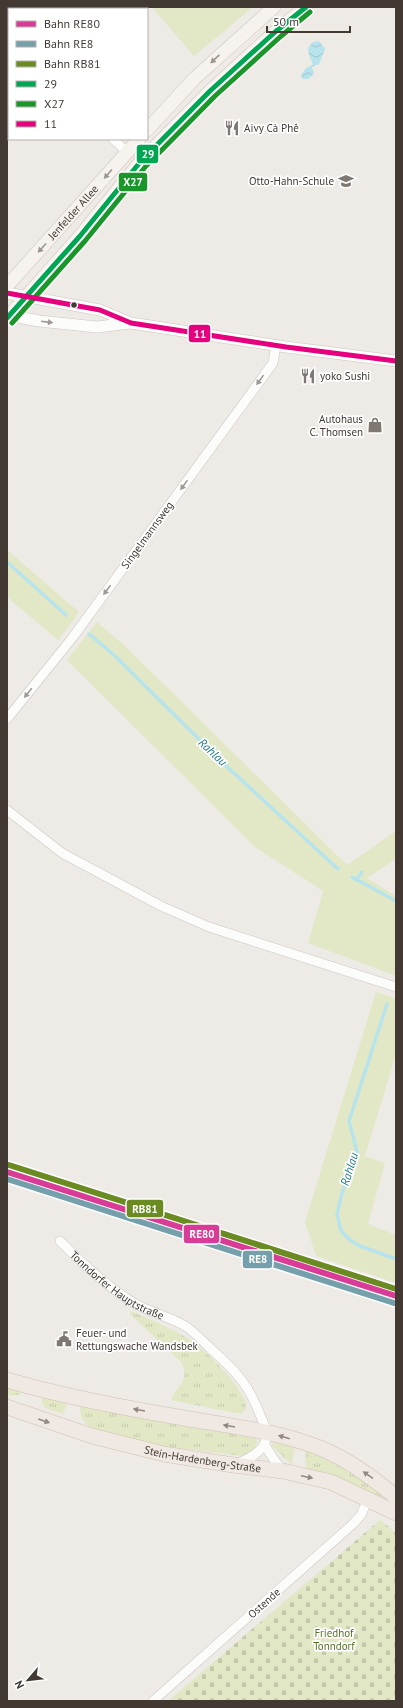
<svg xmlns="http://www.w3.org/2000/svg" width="403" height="1708" viewBox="0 0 403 1708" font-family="'PT Sans',sans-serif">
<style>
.grass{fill:url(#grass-tufts)}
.cemetery{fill:url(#cemetery-stones)}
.park{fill:#e2e8c6}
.water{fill:url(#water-waves)}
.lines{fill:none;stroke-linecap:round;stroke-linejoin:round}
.stream{stroke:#b7e4ec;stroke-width:3.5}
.minor-casing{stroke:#cbc6c2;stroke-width:10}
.tertiary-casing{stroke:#cbc6c2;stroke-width:12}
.secondary-casing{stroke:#cfc7bf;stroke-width:14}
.primary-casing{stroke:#d0c1b4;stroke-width:16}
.minor{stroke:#fcfcfb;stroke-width:9}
.tertiary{stroke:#fcfcfb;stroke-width:11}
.secondary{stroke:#f6f2ed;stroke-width:13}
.primary{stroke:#f0e8e2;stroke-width:15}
.bus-1-casing{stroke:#fff;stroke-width:8}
.bus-2-casing{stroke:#fff;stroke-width:8}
.bus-3-casing{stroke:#fff;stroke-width:8}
.bus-1{stroke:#00a651;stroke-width:5}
.bus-2{stroke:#1a962b;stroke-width:5}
.bus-3{stroke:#e5007d;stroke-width:5}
.rail-1-casing{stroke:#fff;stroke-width:9}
.rail-2-casing{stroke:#fff;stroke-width:9}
.rail-3-casing{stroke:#fff;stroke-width:9}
.rail-1{stroke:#d83c96;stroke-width:6}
.rail-2{stroke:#75a0ab;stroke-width:6}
.rail-3{stroke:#6a8a22;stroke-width:6}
.oneway{fill:#9c9690}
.oneway2{fill:#a09a97}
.oneway3{fill:#918882}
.bus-dot{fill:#433933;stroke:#fff;stroke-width:1.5}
.labels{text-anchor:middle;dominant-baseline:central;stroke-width:3.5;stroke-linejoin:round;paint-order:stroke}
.poi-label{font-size:11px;fill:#433933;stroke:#fff;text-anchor:start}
.street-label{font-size:11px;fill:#433933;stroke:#fff}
.park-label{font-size:11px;fill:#567428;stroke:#fff}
.water-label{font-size:12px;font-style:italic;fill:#287b8e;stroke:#fff}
.line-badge{stroke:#fff;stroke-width:1.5}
.badge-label{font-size:11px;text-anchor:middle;font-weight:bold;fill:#fff}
</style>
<defs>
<pattern id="grass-tufts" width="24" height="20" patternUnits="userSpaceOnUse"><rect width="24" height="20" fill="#e2e8c6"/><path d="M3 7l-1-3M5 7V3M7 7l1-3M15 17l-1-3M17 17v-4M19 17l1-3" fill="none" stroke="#c3c8ab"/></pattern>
<pattern id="cemetery-stones" width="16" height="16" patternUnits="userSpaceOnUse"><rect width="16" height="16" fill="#e2e8c6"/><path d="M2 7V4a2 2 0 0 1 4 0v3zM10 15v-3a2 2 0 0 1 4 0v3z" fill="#c3c8ab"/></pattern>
<pattern id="water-waves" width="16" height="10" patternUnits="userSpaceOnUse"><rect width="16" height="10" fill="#b7e4ec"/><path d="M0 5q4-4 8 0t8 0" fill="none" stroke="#9fc4cb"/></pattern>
</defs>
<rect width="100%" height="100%" fill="#eeeae6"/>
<g class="grass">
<path d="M 131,1311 C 150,1320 170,1327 187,1338 C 205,1350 222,1367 235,1384 C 240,1392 246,1399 246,1409 L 242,1413 L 235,1413 L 171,1400 C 176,1384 190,1385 182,1363 L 130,1314 Z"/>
<path d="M 7,1386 L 22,1391 L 19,1395 L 7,1395 Z"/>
<path d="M 42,1397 L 67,1404 L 63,1414 L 45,1408 L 42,1403 Z"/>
<path d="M 80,1406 L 256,1435 L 257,1443 L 254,1449 L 243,1456 L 186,1449 L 176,1450 L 91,1430 L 81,1417 Z"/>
<path d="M 274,1439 L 295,1444 L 292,1465 L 272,1446 Z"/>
<path d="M 305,1448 L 333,1460 L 382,1493 L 391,1501 L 353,1484 L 306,1469 Z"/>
</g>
<path class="cemetery" d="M 380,1520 L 396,1533 L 396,1701 L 168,1701 Z"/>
<g class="park">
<path d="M 152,7 L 253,7 L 194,56 Z"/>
<path d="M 7,550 L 79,612 L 58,640 L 7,597 Z"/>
<path d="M 97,622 L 125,646 L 347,865 L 396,831 L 396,859 L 367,878 L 396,896 L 396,976 L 308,943 L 323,891 L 255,847 L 67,660 Z"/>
<path d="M 376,992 L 396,998 L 396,1054 L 365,1156 L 385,1163 L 368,1224 L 396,1235 L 396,1283 L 316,1256 L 305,1222 Z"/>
</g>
<path class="water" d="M 319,41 L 325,49 L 319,64 L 312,67 L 314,74 L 308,79 L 303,79 L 301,75 L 306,68 L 313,65 L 309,55 L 308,48 L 313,42 Z"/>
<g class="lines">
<g class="stream">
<path d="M 7,562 L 66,615"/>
<path d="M 89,634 L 114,655 L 224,764 L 338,869"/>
<path d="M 352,877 L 396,901"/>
<path d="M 356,880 L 362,872"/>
<path d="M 387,1004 L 349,1121 L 357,1152 L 342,1193 L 337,1214 L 341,1231 L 350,1240 L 360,1246 L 396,1259"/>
</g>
<g class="minor-casing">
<g id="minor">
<path d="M 18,7 L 19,9"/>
<path d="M 69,7 L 71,9"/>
<path d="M 7,57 L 9,55"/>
<path d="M 7,109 L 9,109"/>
<path d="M 113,139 L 127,152"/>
<path d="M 7,719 L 73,637 L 273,363 L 276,346"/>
<path d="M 7,810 L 62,853 L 161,906 L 209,927 L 396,987"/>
<path id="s1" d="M 60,1241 C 82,1263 104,1284 129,1300 C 147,1312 169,1316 187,1327 C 196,1334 204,1342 212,1350 C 237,1372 249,1385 261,1417 C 265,1427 269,1433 265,1443 C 260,1454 246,1460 236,1464"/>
<path d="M 264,1444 L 275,1461 L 283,1471"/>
<path d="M 153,1701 L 353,1524 L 361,1515 L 368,1499"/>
</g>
</g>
<g class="tertiary-casing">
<g id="tertiary">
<path d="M 7,293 L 100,310 L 131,323 L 286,347 L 396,361"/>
<path d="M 7,315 L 39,321 L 97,327 L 130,323"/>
</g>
</g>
<g class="secondary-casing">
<g id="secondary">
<path d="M 147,130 L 195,78 L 274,7"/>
<path id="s2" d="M 7,286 L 139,139"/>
<path d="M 7,318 L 80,236 L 141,161 L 210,91 L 275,32 L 306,7"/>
</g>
</g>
<g class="primary-casing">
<g id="primary">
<path d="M 7,1380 C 65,1397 124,1408 184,1418 C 230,1426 277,1431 320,1448 C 348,1459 373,1478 396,1497"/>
<path id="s3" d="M 7,1407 L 92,1436 L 164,1454 L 233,1465 L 283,1471 L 331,1482 L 396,1513"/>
</g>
</g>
<use href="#minor" class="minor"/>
<use href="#tertiary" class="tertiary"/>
<use href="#secondary" class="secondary"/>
<use href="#primary" class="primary"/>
<g class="bus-1-casing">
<path id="bus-1" d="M 7,318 L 80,236 L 141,161 L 210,91 L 275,32 L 306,7"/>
</g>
<g class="bus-2-casing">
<path id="bus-2" d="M 12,323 L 85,241 L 146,166 L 215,96 L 280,37 L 310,12"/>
</g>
<g class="bus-3-casing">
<path id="bus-3" d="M 7,293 L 100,310 L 131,323 L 286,347 L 396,361"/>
</g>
<use href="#bus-1" class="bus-1"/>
<use href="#bus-2" class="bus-2"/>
<use href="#bus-3" class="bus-3"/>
<g class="rail-1-casing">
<path id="rail-1" d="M 7,1172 L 396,1296"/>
</g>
<g class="rail-2-casing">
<path id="rail-2" d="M 7,1179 L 394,1303"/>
</g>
<g class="rail-3-casing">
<path id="rail-3" d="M 9,1165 L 396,1289"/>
</g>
<use href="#rail-1" class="rail-1"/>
<use href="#rail-2" class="rail-2"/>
<use href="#rail-3" class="rail-3"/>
</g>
<defs><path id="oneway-solid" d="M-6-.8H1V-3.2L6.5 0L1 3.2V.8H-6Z"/></defs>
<g class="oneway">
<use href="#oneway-solid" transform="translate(215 59) rotate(137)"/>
<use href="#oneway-solid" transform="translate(108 174) rotate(131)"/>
<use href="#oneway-solid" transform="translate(42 248) rotate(132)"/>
</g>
<g class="oneway2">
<use href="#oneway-solid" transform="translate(47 322) rotate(7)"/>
<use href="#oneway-solid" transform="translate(260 380) rotate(126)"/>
<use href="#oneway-solid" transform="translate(184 485) rotate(126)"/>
<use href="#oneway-solid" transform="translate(107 590) rotate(126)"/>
<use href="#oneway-solid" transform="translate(28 693) rotate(129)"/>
</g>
<g class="oneway3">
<use href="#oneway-solid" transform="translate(139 1410) rotate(-170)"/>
<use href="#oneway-solid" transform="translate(44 1421) rotate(19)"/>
<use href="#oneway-solid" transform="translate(229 1426) rotate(-170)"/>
<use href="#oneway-solid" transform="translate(284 1437) rotate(-164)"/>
<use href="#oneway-solid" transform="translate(368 1475) rotate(-145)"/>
<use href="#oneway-solid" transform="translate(307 1477) rotate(12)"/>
</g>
<defs>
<g id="restaurant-bare" transform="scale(1.2)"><path d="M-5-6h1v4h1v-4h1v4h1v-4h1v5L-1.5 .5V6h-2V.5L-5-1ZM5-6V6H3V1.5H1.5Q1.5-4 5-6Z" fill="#7f7772" stroke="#fff" stroke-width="2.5" paint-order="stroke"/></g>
<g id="school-bare" transform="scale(1.2)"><path d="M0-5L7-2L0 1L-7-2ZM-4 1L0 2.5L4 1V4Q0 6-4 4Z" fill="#7f7772" stroke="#fff" stroke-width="2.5" paint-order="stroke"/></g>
<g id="shop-bare" transform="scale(1.2)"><path d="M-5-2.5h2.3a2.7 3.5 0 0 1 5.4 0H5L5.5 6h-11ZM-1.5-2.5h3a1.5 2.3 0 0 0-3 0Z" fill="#7f7772" stroke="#fff" stroke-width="2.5" paint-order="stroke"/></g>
<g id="civic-bare" transform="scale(1.2)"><path d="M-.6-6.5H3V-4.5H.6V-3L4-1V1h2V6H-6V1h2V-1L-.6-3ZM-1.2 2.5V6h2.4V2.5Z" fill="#7f7772" stroke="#fff" stroke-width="2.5" paint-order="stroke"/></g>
</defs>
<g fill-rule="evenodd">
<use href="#restaurant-bare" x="232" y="128"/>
<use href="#school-bare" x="346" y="181"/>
<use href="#restaurant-bare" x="308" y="376"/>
<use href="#shop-bare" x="375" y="425"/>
<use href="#civic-bare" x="64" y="1339"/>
</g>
<circle class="bus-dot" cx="74" cy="305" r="3.5"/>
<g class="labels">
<g class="poi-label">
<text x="244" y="128">Aivy Cà Phê</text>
<text x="334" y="181" text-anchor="end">Otto-Hahn-Schule</text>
<text x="320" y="376">yoko Sushi</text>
<text x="363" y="419" text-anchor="end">Autohaus<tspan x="363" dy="13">C. Thomsen</tspan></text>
<text x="76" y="1333">Feuer- und<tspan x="76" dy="13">Rettungswache Wandsbek</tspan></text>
</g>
<g class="street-label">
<text stroke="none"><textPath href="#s2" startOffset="99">Jenfelder Allee</textPath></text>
<text transform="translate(147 535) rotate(-54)">Singelmannsweg</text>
<text stroke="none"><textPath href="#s1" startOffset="73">Tonndorfer Hauptstraße</textPath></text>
<text stroke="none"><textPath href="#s3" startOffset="203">Stein-Hardenberg-Straße</textPath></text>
<text transform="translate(264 1603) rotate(-42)">Ostende</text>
</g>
<g class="park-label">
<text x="334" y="1633">Friedhof<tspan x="334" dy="13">Tonndorf</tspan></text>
</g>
<g class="water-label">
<text transform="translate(213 752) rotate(43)">Rahlau</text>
<text transform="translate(349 1169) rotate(-73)">Rahlau</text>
</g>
</g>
<g class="line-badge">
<rect x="136" y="144" width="23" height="20" rx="4" fill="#00a651"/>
<rect x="118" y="172" width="30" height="20" rx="4" fill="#1a962b"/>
<rect x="188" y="324" width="23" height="19" rx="4" fill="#e5007d"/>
<rect x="126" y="1199" width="38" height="19" rx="4" fill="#6a8a22"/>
<rect x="183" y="1224" width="37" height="20" rx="4" fill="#d83c96"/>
<rect x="242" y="1250" width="31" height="19" rx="4" fill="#75a0ab"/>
</g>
<g class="badge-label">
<text x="148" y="158">29</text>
<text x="133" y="186">X27</text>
<text x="200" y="338">11</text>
<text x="145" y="1213">RB81</text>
<text x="202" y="1238">RE80</text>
<text x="258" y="1263">RE8</text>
</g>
<rect width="403" height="1708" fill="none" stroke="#433933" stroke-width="16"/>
<rect x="8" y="8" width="140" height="132" fill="#ffffff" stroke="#b4b0ad"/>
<rect x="16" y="21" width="20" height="6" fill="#d83c96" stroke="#b4b0ad"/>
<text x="44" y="28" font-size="12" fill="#433933">Bahn RE80</text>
<rect x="16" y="41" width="20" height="6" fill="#75a0ab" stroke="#b4b0ad"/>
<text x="44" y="48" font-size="12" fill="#433933">Bahn RE8</text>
<rect x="16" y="61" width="20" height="6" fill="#6a8a22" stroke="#b4b0ad"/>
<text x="44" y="68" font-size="12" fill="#433933">Bahn RB81</text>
<rect x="16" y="81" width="20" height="6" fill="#00a651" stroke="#b4b0ad"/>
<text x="44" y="88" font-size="12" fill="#433933">29</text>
<rect x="16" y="101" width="20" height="6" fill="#1a962b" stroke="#b4b0ad"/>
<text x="44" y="108" font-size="12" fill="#433933">X27</text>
<rect x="16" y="121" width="20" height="6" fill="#e5007d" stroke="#b4b0ad"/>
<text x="44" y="128" font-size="12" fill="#433933">11</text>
<g transform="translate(28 1680) rotate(242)" stroke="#ffffff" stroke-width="3" paint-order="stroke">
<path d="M0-3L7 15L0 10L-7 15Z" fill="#433933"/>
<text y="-6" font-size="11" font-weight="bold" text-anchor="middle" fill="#433933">N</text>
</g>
<path d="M267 26v6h83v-6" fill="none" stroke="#433933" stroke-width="2"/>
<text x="273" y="26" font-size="12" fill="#433933" stroke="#ffffff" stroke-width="3" paint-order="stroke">50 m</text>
</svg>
